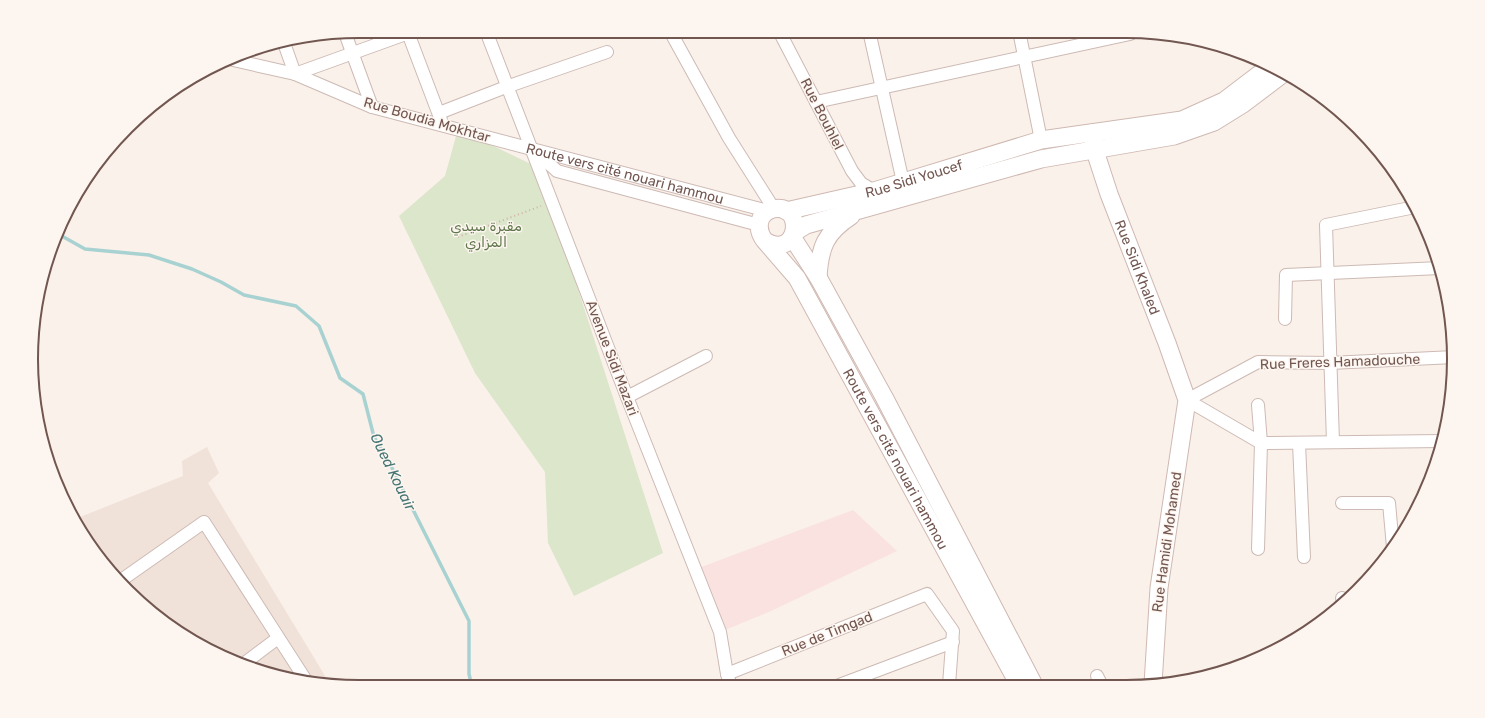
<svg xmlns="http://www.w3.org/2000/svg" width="1485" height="718" viewBox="0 0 1485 718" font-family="Rubik,Vazirmatn,sans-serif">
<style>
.residential{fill:#f1e2d9}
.commercial{fill:#f9e2df}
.green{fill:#dbe6ca}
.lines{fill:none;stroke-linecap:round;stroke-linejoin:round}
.stream{stroke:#a8d2d1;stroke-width:3.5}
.street-casing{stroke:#cdbab4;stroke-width:14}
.secondary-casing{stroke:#cfb9b2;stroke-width:19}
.path{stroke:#d1b0a8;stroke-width:2;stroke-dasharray:1 3;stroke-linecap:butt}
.street{stroke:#fff;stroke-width:12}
.secondary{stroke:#fff;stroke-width:17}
.labels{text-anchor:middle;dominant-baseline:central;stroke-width:3;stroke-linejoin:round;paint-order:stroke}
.street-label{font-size:14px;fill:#725650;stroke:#fdf6f0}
.park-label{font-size:14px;fill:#5f764a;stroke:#fdf6f0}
.water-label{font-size:15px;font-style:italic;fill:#467574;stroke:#fdf6f0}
.rim{fill:none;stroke:#725650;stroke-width:2}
</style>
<rect width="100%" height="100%" fill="#faf1ea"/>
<path class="residential" d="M 207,447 L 219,473 L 208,483 L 330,684 L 295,681 L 233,662 L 177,632 L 127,591 L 75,519 L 183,476 L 182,461 Z"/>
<path class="commercial" d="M 853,510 L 897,551 L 769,612 L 720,632 L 696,569 Z"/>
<path class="green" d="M 458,129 L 539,168 L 663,553 L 574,596 L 548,543 L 545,472 L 475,373 L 399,216 L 445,176 Z"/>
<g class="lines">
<path class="stream" d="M 60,235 L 85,249 L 149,255 L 192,269 L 221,282 L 244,295 L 296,306 L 319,326 L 340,378 L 363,394 L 374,437 L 388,460 L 469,621 L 469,674 L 472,687"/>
<g class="street-casing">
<g id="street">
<path d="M 486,31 L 627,397 L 720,632 L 727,674 L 731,686"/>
<path d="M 670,31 L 729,138 L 774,209"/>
<path d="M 779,31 L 852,171 L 861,183 L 874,191"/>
<path d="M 869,31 L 903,182"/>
<path d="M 1019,31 L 1041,140"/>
<path d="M 345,33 L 372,107"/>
<path d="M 408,33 L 441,120"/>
<path d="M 284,43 L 295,74 L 414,31"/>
<path id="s1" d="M 233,60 L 295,74 L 372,107 L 768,211"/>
<path d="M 816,102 L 1130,34 L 1130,31"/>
<path d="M 439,113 L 506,87 L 607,52"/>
<path d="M 534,150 L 557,171 L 759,225"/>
<path d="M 1285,319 L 1286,275 L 1440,268"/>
<path d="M 627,397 L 706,356"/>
<path d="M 1187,400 L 1258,362 L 1330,363 L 1454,357"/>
<path d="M 1187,400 L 1261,443 L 1442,441"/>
<path d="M 1258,405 L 1261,443 L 1258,549"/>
<path d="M 1333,442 L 1326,225 L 1415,207"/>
<path d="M 1299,443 L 1304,557"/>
<path d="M 1342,503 L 1389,503 L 1393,547"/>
<path d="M 120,581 L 204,522 L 307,682"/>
<path d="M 1342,598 L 1343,602"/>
<path d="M 242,665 L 278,638"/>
<path d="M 727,674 L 927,594 L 953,631 L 949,685"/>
<path d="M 1097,676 L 1101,684"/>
<path d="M 839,685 L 953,642"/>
</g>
</g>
<g class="secondary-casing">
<g id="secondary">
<path id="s2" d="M 1092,133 L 1095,151 L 1109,194 L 1167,343 L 1187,400 L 1159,588 L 1153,684"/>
<path id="s3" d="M 786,211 L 874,191 L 1041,140 L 1182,120 L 1224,101 L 1270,66"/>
<path d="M 795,232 L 806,225 L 1041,159 L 1174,136 L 1214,122 L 1243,104 L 1284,73"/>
<path d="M 792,237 L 818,277 L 884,397 L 1034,685"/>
<path id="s4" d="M 765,241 C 799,261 806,202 773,209 C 757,213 756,230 765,241 L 797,278 L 1019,685"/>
<path d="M 818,277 C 820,247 825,233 851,216"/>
</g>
</g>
<path class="path" d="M 458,237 L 541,206"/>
<use href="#street" class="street"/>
<use href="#secondary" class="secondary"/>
</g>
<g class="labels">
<g class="street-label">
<text transform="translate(822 114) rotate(63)">Rue Bouhlel</text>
<text transform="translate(427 120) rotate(16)">Rue Boudia Mokhtar</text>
<text stroke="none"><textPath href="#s1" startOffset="409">Route vers cité nouari hammou</textPath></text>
<text stroke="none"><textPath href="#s3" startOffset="132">Rue Sidi Youcef</textPath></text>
<text stroke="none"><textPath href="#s2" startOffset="142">Rue Sidi Khaled</textPath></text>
<text transform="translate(612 358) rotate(69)">Avenue Sidi Mazari</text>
<text transform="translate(1340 362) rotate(-2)">Rue Freres Hamadouche</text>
<text stroke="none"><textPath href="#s4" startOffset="369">Route vers cité nouari hammou</textPath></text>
<text transform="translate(1167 542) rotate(-82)">Rue Hamidi Mohamed</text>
<text transform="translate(827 634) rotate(-22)">Rue de Timgad</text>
</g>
<g class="park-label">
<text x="486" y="226">مقبرة سيدي<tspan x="486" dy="16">المزاري</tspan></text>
</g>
<g class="water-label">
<text transform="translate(393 472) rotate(64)">Oued Kouair</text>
</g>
</g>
<path d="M0 0H1485V718H0ZM359 38H1126A321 321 0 0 1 1447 359V359A321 321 0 0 1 1126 680H359A321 321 0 0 1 38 359V359A321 321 0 0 1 359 38Z" fill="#fdf6f0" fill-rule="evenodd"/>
<path class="rim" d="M359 38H1126A321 321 0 0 1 1447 359V359A321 321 0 0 1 1126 680H359A321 321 0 0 1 38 359V359A321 321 0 0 1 359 38Z"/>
</svg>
